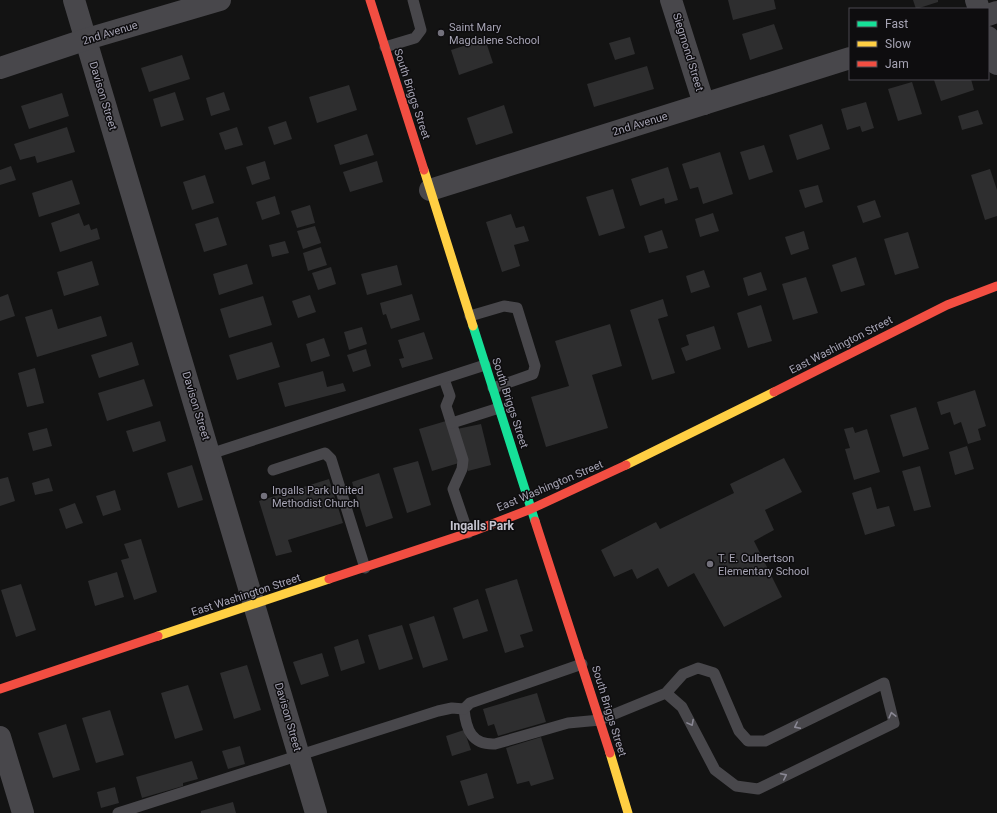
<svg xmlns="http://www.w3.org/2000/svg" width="997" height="813" viewBox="0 0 997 813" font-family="Roboto,sans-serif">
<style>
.building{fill:#2e2e2f}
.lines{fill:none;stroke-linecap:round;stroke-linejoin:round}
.lane{stroke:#48474b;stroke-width:11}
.street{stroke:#48474b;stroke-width:22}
.fast{stroke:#16e098;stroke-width:9}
.slow{stroke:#ffcf43;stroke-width:9}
.jam{stroke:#f24e42;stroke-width:9}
.oneway{stroke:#8a8894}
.poi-dot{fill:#73717c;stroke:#0e0d0f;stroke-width:1.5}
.labels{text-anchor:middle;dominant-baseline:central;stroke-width:3;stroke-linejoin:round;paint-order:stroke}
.poi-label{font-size:11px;fill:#a6a4b4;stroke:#0e0d0f;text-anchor:start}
.street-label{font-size:11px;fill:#a6a4b4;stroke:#0e0d0f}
.neighbourhood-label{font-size:12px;font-weight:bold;fill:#c6c5d0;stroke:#0e0d0f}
</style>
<rect width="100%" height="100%" fill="#131313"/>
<g class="building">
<path d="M 728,0 L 774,0 L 776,9 L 733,20 Z"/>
<path d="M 913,0 L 938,0 L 938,2 L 916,9 Z"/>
<path d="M 774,24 L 783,49 L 750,60 L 742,34 Z"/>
<path d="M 630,37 L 635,54 L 615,60 L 609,43 Z"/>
<path d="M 485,39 L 493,63 L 459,75 L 451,50 Z"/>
<path d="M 182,55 L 190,79 L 149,92 L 141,68 Z"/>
<path d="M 647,66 L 654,89 L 594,107 L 587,84 Z"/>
<path d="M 939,79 L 971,79 L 974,90 L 941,101 L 934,80 Z"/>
<path d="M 912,82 L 922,114 L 898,121 L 888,89 Z"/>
<path d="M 349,85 L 357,110 L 317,123 L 309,97 Z"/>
<path d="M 175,92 L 184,120 L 161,127 L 153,99 Z"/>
<path d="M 224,92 L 230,110 L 211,116 L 206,98 Z"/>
<path d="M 62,93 L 69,116 L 29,129 L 21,106 Z"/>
<path d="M 866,102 L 874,128 L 862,132 L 860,126 L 847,130 L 841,109 Z"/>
<path d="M 504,105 L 513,133 L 476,145 L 467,118 Z"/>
<path d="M 978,110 L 983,124 L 962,130 L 958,116 Z"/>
<path d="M 286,121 L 292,139 L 274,145 L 268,127 Z"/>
<path d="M 822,124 L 830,149 L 797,160 L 789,135 Z"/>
<path d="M 67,127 L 75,152 L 37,163 L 35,156 L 20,160 L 14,144 Z"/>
<path d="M 237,127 L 243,145 L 225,150 L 219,133 Z"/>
<path d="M 367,134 L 374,155 L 340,165 L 334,145 Z"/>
<path d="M 764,145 L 773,172 L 749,180 L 740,152 Z"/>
<path d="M 720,152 L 733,194 L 703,204 L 698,187 L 690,189 L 682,164 Z"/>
<path d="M 265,161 L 270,179 L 252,185 L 246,167 Z"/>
<path d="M 377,161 L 383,182 L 350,192 L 343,172 Z"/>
<path d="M 11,166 L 16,180 L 0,185 L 0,170 Z"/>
<path d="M 668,167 L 678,200 L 665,204 L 664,198 L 640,206 L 631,179 Z"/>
<path d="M 990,169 L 997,190 L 997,216 L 985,220 L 971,175 Z"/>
<path d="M 205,175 L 214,203 L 192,210 L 183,182 Z"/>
<path d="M 72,180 L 80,204 L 39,217 L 32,193 Z"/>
<path d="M 818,185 L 823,202 L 805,208 L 799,190 Z"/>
<path d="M 613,189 L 625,228 L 599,236 L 586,197 Z"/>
<path d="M 275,196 L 280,214 L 262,220 L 256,202 Z"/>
<path d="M 875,200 L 881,217 L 863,223 L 857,206 Z"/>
<path d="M 310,205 L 315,223 L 297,228 L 291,211 Z"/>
<path d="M 79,213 L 84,226 L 89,224 L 91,230 L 97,228 L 100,239 L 60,252 L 51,223 Z"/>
<path d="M 713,213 L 719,231 L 700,237 L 695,219 Z"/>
<path d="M 511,214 L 516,228 L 524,226 L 529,241 L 514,245 L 520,266 L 502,272 L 486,222 Z"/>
<path d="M 218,217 L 227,245 L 204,252 L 195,224 Z"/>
<path d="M 315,226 L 321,243 L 303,249 L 297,231 Z"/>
<path d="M 662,230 L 668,248 L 649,253 L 644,236 Z"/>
<path d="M 804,231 L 809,249 L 791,255 L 785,237 Z"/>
<path d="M 908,232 L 919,268 L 895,275 L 884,239 Z"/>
<path d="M 285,241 L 289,253 L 272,257 L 269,245 Z"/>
<path d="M 321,247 L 327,265 L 308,271 L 303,253 Z"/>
<path d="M 856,257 L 865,285 L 841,292 L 832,265 Z"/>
<path d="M 92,261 L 99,285 L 64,296 L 57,272 Z"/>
<path d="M 247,264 L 253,284 L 219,295 L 213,274 Z"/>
<path d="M 397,265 L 402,285 L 367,295 L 361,274 Z"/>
<path d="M 331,267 L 336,284 L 318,290 L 312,273 Z"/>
<path d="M 704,270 L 710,287 L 691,293 L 686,276 Z"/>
<path d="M 761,272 L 767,290 L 748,296 L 743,278 Z"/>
<path d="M 806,277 L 818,313 L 793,320 L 782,284 Z"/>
<path d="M 8,294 L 15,316 L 0,321 L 0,297 Z"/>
<path d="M 412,294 L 420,320 L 391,329 L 386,314 L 383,315 L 380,303 Z"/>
<path d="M 310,295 L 316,312 L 298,318 L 292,301 Z"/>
<path d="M 263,296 L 272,325 L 229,338 L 220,309 Z"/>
<path d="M 663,299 L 668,316 L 658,319 L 675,373 L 652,380 L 630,310 Z"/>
<path d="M 761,305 L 772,341 L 748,348 L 737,313 Z"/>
<path d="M 52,309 L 58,329 L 101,316 L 107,336 L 37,357 L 25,317 Z"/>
<path d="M 610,324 L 622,366 L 592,375 L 608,428 L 546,447 L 531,397 L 569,386 L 555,341 Z"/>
<path d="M 714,326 L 721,349 L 686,361 L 681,348 L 689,345 L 686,335 Z"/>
<path d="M 362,327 L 367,344 L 349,350 L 344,332 Z"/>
<path d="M 424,332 L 433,359 L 402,368 L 399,359 L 404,358 L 398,340 Z"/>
<path d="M 324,338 L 330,356 L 311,362 L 306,344 Z"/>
<path d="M 132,342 L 139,365 L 99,378 L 91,355 Z"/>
<path d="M 272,342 L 280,367 L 237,380 L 229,355 Z"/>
<path d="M 366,349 L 371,366 L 353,372 L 347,355 Z"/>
<path d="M 35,368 L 44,403 L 27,407 L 18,373 Z"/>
<path d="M 323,371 L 327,387 L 343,383 L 346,391 L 285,407 L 278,383 Z"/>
<path d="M 144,379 L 153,406 L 107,421 L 98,393 Z"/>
<path d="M 975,390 L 986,426 L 978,429 L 981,440 L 968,444 L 961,422 L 954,425 L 950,412 L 941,415 L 937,402 Z"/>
<path d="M 916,407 L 929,449 L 903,457 L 890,415 Z"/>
<path d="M 160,421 L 166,441 L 133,452 L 126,431 Z"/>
<path d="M 446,421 L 459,463 L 432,471 L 419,429 Z"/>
<path d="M 481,424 L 491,465 L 468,471 L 457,429 Z"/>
<path d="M 853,427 L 855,433 L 867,429 L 880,472 L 854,480 L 845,449 L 850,448 L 844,429 Z"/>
<path d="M 47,428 L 52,446 L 33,451 L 28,433 Z"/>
<path d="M 967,446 L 974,469 L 955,475 L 949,452 Z"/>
<path d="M 784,458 L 802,492 L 765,510 L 774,530 L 754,541 L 782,597 L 724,627 L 694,573 L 668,587 L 658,568 L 637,579 L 632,569 L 614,577 L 601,550 L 656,522 L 660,529 L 734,493 L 730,484 Z"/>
<path d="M 418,461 L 431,505 L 407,513 L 393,468 Z"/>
<path d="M 192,465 L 203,500 L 178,508 L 167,473 Z"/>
<path d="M 920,466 L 931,507 L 914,511 L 902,471 Z"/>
<path d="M 379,473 L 393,518 L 366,527 L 352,482 Z"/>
<path d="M 8,477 L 15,501 L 0,506 L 0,479 Z"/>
<path d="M 49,478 L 53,491 L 35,495 L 32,483 Z"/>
<path d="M 329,479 L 343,523 L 288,540 L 292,552 L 276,556 L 259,501 Z"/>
<path d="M 871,487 L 877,509 L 889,506 L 895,526 L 865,535 L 852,493 Z"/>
<path d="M 115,490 L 121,510 L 103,516 L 96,496 Z"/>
<path d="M 75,503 L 83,523 L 66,529 L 59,509 Z"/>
<path d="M 141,539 L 157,592 L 134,600 L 121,560 L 129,558 L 124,544 Z"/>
<path d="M 117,572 L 124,597 L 95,606 L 88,581 Z"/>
<path d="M 517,579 L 533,631 L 520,635 L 524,647 L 505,653 L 485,589 Z"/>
<path d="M 21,584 L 36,630 L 16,637 L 1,590 Z"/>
<path d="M 478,599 L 488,631 L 463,639 L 453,608 Z"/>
<path d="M 434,616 L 448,660 L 423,668 L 409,624 Z"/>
<path d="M 402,625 L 413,659 L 379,670 L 368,635 Z"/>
<path d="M 358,639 L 365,663 L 341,671 L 334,647 Z"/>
<path d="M 322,653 L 329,676 L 301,685 L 293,662 Z"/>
<path d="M 247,665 L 261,710 L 234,719 L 220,673 Z"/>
<path d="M 188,685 L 203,730 L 175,739 L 161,693 Z"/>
<path d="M 537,693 L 546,722 L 498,736 L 494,724 L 488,726 L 483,709 Z"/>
<path d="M 110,710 L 124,755 L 96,763 L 82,718 Z"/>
<path d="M 66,724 L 80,770 L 53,778 L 38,733 Z"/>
<path d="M 464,730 L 471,750 L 452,756 L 446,736 Z"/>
<path d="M 541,737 L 554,779 L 531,786 L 529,781 L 517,784 L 506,748 Z"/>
<path d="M 240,746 L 245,764 L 228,769 L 222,751 Z"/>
<path d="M 192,761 L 198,779 L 183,783 L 183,786 L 142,798 L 136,777 Z"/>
<path d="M 487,773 L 494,798 L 468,806 L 460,781 Z"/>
<path d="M 115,787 L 119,803 L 101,808 L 97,792 Z"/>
<path d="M 233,802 L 236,813 L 201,813 L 201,811 Z"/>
</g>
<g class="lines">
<g class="lane">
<path d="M 385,47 L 415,38 L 421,30 L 413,0"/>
<path d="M 470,316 L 504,306 L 517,308 L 535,366 L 533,374 L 493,388"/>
<path d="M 444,379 L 450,396 L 446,406 L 463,460 L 462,469 L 453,489 L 468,533"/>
<path d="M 452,423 L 499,408"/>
<path d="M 210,454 L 485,365"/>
<path d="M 273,470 L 325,453 L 331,459 L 365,568"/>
<path d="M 582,664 L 470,703 L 464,709 C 466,730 472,745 495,744 L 568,723 L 600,720 L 666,693 L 683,674 L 698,668 L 714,673 L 739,731 L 748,741 L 765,741 L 884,683 L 894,723 L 758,789 L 736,786 L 715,770 L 682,707 L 666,693"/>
<path d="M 118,813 L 438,711 L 452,708 L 464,709"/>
</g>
<g class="street">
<path d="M 74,0 L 316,813"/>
<path d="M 671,0 L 704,104"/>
<path d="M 976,0 L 979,9"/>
<path d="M 988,15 L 997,12"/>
<path d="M 988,37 L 997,64"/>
<path d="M 0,68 L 87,39 L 220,0"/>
<path d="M 430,190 L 850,58"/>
<path d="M 0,737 L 23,813"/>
</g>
<path class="fast" d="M 473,326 L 535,521"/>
<g class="slow">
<path d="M 424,170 L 473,326"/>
<path d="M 626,465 L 774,392"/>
<path d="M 158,636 L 329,579"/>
<path d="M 610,753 L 628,813"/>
</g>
<g class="jam">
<path d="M 370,0 L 424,170"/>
<path d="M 774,392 L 947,305 L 997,286"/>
<path d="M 535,521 L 610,753"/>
<path d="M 329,579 L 474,531 L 531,509 L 626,465"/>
<path d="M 0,689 L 158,636"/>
</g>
</g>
<defs><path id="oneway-chevron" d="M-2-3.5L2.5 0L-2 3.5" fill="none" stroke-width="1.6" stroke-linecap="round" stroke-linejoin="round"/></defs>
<g class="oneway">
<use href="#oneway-chevron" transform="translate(892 715) rotate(-104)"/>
<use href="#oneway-chevron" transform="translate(691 723) rotate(62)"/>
<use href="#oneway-chevron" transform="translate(797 726) rotate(154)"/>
<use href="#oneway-chevron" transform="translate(784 776) rotate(-26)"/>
</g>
<g class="poi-dot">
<circle cx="441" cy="33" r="4"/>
<circle cx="264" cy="496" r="4"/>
<circle cx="710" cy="564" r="4"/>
</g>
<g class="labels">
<g class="poi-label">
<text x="449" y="27">Saint Mary<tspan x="449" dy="13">Magdalene School</tspan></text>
<text x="272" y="490">Ingalls Park United<tspan x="272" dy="13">Methodist Church</tspan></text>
<text x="718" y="558">T. E. Culbertson<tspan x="718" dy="13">Elementary School</tspan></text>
</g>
<g class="street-label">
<text transform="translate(110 33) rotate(-17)">2nd Avenue</text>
<text transform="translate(688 52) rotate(73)">Siegmond Street</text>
<text transform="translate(412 94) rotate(72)">South Briggs Street</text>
<text transform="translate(103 96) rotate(73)">Davison Street</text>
<text transform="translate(640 124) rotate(-17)">2nd Avenue</text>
<text transform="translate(841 345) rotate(-27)">East Washington Street</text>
<text transform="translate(510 403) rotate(72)">South Briggs Street</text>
<text transform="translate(196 406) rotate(73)">Davison Street</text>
<text transform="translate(550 486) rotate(-23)">East Washington Street</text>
<text transform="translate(246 595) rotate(-18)">East Washington Street</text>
<text transform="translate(609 711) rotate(73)">South Briggs Street</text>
<text transform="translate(288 717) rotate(74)">Davison Street</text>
</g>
<g class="neighbourhood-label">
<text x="482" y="526">Ingalls Park</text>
</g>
</g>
<rect x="849" y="8" width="140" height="72" fill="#0e0d0f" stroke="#4b4951"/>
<rect x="857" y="21" width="20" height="6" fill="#16e098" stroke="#4b4951"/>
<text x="885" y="28" font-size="12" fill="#a6a4b4">Fast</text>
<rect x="857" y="41" width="20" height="6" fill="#ffcf43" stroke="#4b4951"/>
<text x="885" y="48" font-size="12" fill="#a6a4b4">Slow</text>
<rect x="857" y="61" width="20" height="6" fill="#f24e42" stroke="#4b4951"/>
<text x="885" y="68" font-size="12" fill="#a6a4b4">Jam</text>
</svg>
